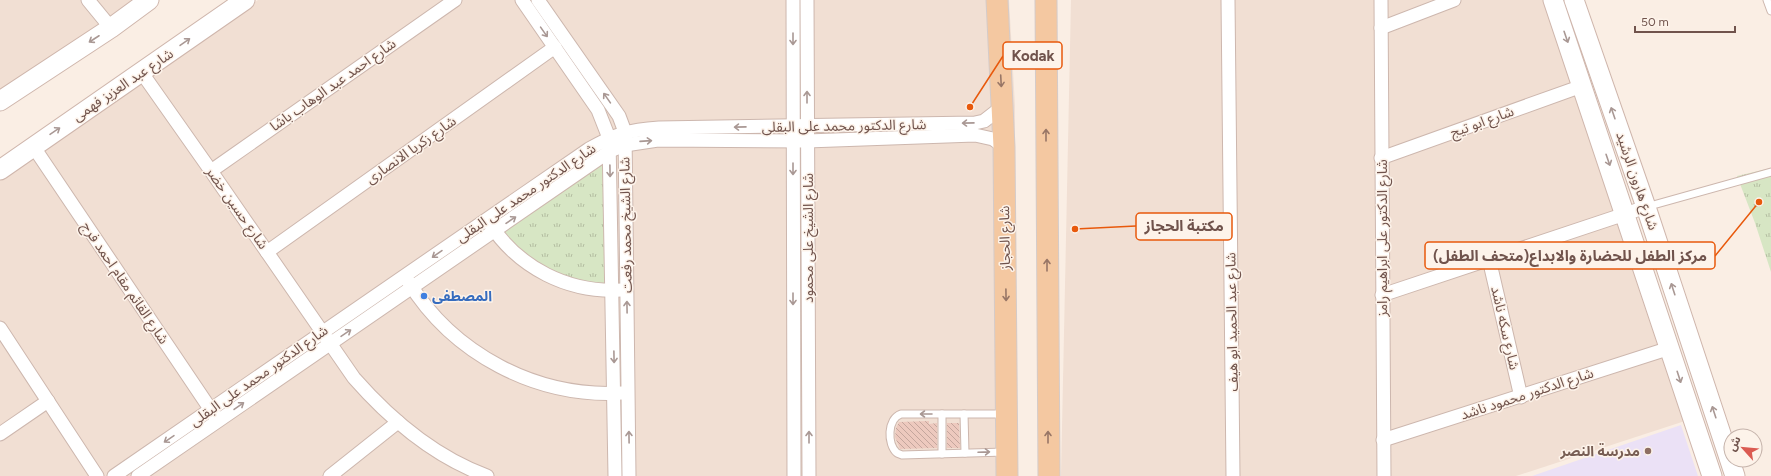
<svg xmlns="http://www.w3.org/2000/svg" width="1771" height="476" viewBox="0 0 1771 476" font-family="Figtree,'Noto Sans Arabic',sans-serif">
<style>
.residential{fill:#f1dfd3}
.education{fill:#ebe1f6}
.park{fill:url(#park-tufts)}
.building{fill:url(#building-back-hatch)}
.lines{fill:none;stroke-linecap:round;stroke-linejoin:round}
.lane-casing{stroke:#cdb7ae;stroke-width:9}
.street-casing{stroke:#cdb7ae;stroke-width:15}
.secondary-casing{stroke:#cfb6ac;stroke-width:21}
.primary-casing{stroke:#d4cbc9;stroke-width:23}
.lane{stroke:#fff;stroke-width:7}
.street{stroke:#fff;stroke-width:13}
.secondary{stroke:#fff;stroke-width:19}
.primary{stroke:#f4c8a1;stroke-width:21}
.oneway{stroke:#a99894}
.oneway2{stroke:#987666}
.shop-dot{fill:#3f7fe0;stroke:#fdf3ea;stroke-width:1.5}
.education-dot{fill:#8d6e63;stroke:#fdf3ea;stroke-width:1.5}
.labels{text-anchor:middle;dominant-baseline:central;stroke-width:3;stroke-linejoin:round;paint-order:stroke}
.street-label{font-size:14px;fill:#70534c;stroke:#fdf3ea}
.shop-label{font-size:14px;font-weight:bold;fill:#366cbe;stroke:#fdf3ea;text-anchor:start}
.education-label{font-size:14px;font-weight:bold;fill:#785e54;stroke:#fdf3ea;text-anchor:end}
.leader{fill:none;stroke:#e8590c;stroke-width:1.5}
.callout-dot{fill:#e8590c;stroke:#fdf3ea;stroke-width:1.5}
.callout{fill:#fdf3ea;stroke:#e8590c;stroke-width:1.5}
.callout-label{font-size:15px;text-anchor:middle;font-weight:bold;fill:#70534c}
</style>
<defs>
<pattern id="park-tufts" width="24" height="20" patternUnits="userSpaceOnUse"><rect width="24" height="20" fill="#d7e6c4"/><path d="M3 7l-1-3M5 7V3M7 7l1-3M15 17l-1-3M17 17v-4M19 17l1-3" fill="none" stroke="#b3bda1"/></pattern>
<pattern id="building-back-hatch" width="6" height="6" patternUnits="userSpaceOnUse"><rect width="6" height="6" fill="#edc9be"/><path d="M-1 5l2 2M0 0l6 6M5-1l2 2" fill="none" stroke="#c4a69d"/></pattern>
</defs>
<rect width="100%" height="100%" fill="#faeee4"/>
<g class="residential">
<path d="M 0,0 L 136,0 L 0,92 Z"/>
<path d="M 258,0 L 1009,0 L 1015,106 L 1012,476 L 0,476 L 0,176 L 31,153 Z"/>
<path d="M 1071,0 L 1551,0 L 1688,420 L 1516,476 L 1061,476 Z"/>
</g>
<path class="education" d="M 1681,425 L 1698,476 L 1532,476 Z"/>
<g class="park">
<path d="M 610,151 L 612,290 L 555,279 L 495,231 Z"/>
<path d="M 1771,168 L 1771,272 L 1755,223 L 1737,176 Z"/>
</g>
<g class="building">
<path d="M 929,421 L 929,424 L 937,423 L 937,448 L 900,449 L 895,437 L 896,428 L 899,422 Z"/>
<path d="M 947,423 L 959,423 L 960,448 L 947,448 Z"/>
</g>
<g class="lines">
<g class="lane-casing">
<g id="lane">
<path d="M 1767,0 L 1771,11"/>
<path d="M 1646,207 L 1771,172"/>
<path d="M 942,414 L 942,454"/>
<path d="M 964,414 L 965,453"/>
<path d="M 1005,452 L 902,455 L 897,453 C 887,444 887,419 901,414 L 1005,414"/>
</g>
</g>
<g class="street-casing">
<g id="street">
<path d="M 88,0 L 111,28"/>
<path d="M 522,0 L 598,110 L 609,138 L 615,476"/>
<path d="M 538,0 L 619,116 L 625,132 L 629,476"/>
<path d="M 793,0 L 794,476"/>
<path d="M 807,0 L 809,476"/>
<path d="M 1228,0 L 1233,476"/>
<path d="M 1381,0 L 1384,476"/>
<path d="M 1381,28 L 1454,0"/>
<path d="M 142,73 L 211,171 L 354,378 C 390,419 435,457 487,476"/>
<path d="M 33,146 L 215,416"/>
<path d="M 1381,158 L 1582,86"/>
<path d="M 211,171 L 455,0"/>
<path d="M 490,224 C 519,268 568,293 621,290"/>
<path d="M 267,252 L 555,47"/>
<path d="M 1489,259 L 1521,397"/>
<path d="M 408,281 C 453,354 536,398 622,393"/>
<path d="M 1382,295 L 1646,207"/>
<path d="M 0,328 L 97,476"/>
<path d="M 0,434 L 48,401"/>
<path d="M 1383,440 L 1670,348"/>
<path d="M 114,476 L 589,149 C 615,134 629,130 659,128 L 975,123 L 984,121 L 1002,107"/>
<path d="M 138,476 L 610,151 L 625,145 L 658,140 L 807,141 L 975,135 L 993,139 L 1004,147"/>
<path d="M 330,476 L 398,422"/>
</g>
</g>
<g class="secondary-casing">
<g id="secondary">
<path d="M 1553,0 L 1712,476"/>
<path d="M 1574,0 L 1646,207 L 1735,476"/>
<path d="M 0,101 L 111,28 L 149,0"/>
<path d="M 0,170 L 245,0"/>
</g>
</g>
<g class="primary-casing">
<g id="primary">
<path d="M 997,0 L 1004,147 L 1007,476"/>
<path d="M 1046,0 L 1049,476"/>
</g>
</g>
<use href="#lane" class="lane"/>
<use href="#street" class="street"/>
<use href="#secondary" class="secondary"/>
<use href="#primary" class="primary"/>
</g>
<defs><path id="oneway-shaft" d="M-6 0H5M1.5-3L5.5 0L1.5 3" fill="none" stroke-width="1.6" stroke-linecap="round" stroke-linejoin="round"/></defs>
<g class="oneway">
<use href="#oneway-shaft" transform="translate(544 32) rotate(55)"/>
<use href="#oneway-shaft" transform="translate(1566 37) rotate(71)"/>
<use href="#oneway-shaft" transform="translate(94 39) rotate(147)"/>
<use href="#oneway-shaft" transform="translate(793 39) rotate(90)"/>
<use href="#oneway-shaft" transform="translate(185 42) rotate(-35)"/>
<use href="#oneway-shaft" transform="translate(807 97) rotate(-90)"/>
<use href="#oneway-shaft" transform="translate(607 98) rotate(-125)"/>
<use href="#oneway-shaft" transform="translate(1613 113) rotate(-109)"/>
<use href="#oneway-shaft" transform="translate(968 123) rotate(179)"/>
<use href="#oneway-shaft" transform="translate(740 127) rotate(179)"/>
<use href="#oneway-shaft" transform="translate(55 131) rotate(-34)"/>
<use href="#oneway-shaft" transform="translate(646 141) rotate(-4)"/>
<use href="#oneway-shaft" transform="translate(1608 160) rotate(71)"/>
<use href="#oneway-shaft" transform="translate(793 169) rotate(90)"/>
<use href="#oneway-shaft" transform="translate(610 171) rotate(89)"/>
<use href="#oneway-shaft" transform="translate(511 220) rotate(-34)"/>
<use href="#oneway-shaft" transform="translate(437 254) rotate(145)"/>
<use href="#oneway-shaft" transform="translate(1673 289) rotate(-108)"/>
<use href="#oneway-shaft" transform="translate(793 299) rotate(90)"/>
<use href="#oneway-shaft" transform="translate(627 307) rotate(-91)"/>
<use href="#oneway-shaft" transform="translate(346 333) rotate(-34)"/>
<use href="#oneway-shaft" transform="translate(614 357) rotate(89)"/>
<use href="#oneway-shaft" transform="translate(1679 377) rotate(72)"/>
<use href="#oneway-shaft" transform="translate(239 406) rotate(-35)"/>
<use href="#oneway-shaft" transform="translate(1714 412) rotate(-108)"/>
<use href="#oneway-shaft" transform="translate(926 414) rotate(180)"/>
<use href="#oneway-shaft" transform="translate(629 437) rotate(-91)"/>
<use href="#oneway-shaft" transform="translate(809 437) rotate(-90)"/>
<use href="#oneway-shaft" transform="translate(169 439) rotate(146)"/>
<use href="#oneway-shaft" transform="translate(984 452) rotate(-2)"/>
</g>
<g class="oneway2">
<use href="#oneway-shaft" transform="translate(1001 81) rotate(87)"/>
<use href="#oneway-shaft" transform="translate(1046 135) rotate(-90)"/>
<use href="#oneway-shaft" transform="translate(1047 265) rotate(-90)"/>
<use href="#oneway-shaft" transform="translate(1006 295) rotate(89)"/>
<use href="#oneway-shaft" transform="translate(1048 437) rotate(-90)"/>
</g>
<circle class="shop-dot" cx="424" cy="296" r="4"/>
<circle class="education-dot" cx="1648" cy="451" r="4"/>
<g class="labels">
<g class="street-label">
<text transform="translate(123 85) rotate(-34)">شارع عبد العزيز فهمى</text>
<text transform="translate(333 85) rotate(-35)">شارع احمد عبد الوهاب باشا</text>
<text transform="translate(1482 122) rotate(-20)">شارع ابو تيج</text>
<text transform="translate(844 126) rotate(-1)">شارع الدكتور محمد على البقلى</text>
<text transform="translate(411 150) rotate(-35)">شارع زكريا الانصارى</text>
<text transform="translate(1637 181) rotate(71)">شارع هارون الرشيد</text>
<text transform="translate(526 193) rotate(-34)">شارع الدكتور محمد على البقلى</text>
<text transform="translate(237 208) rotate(55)">شارع حسين خضر</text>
<text transform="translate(626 225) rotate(-91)">شارع الشيخ محمد رفعت</text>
<text transform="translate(808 238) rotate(-90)">شارع الشيخ على محمود</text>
<text transform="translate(1005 238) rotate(-91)">شارع الحجاز</text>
<text transform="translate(1382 238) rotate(-90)">شارع الدكتور على ابراهيم رامز</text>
<text transform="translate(125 283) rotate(56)">شارع القائم مقام احمد فرج</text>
<text transform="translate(1232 322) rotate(-91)">شارع عبد الحميد ابو هيف</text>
<text transform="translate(1505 328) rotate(77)">شارع سكه ناشد</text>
<text transform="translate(259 376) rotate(-35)">شارع الدكتور محمد على البقلى</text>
<text transform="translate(1527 394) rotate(-18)">شارع الدكتور محمود ناشد</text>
</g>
<g class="shop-label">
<text x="432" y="296">المصطفى</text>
</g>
<g class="education-label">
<text x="1640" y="451">مدرسة النصر</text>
</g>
</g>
<path class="leader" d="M970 107L1003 56M1075 229L1136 226M1759 202L1715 256"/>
<g class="callout-dot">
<circle cx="970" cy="107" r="4"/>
<circle cx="1075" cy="229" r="4"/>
<circle cx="1759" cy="202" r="4"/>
</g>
<g class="callout">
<rect x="1003" y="42" width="59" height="27" rx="4"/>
<rect x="1136" y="213" width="96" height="27" rx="4"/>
<rect x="1425" y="242" width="290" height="27" rx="4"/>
</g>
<g class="callout-label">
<text x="1033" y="61">Kodak</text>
<text x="1184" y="231">مكتبة الحجاز</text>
<text x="1570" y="261">مركز الطفل للحضارة والابداع(متحف الطفل)</text>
</g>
<g transform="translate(1743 448) rotate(297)"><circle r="19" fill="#fdf3ea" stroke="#c5b3ab"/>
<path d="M0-3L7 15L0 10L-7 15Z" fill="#db5b52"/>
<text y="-6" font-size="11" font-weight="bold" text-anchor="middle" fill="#70534c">ش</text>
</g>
<path d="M1635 26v6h100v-6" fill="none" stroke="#70534c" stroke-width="2"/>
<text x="1641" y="26" font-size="12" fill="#70534c" stroke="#fdf3ea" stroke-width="3" paint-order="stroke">50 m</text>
</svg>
